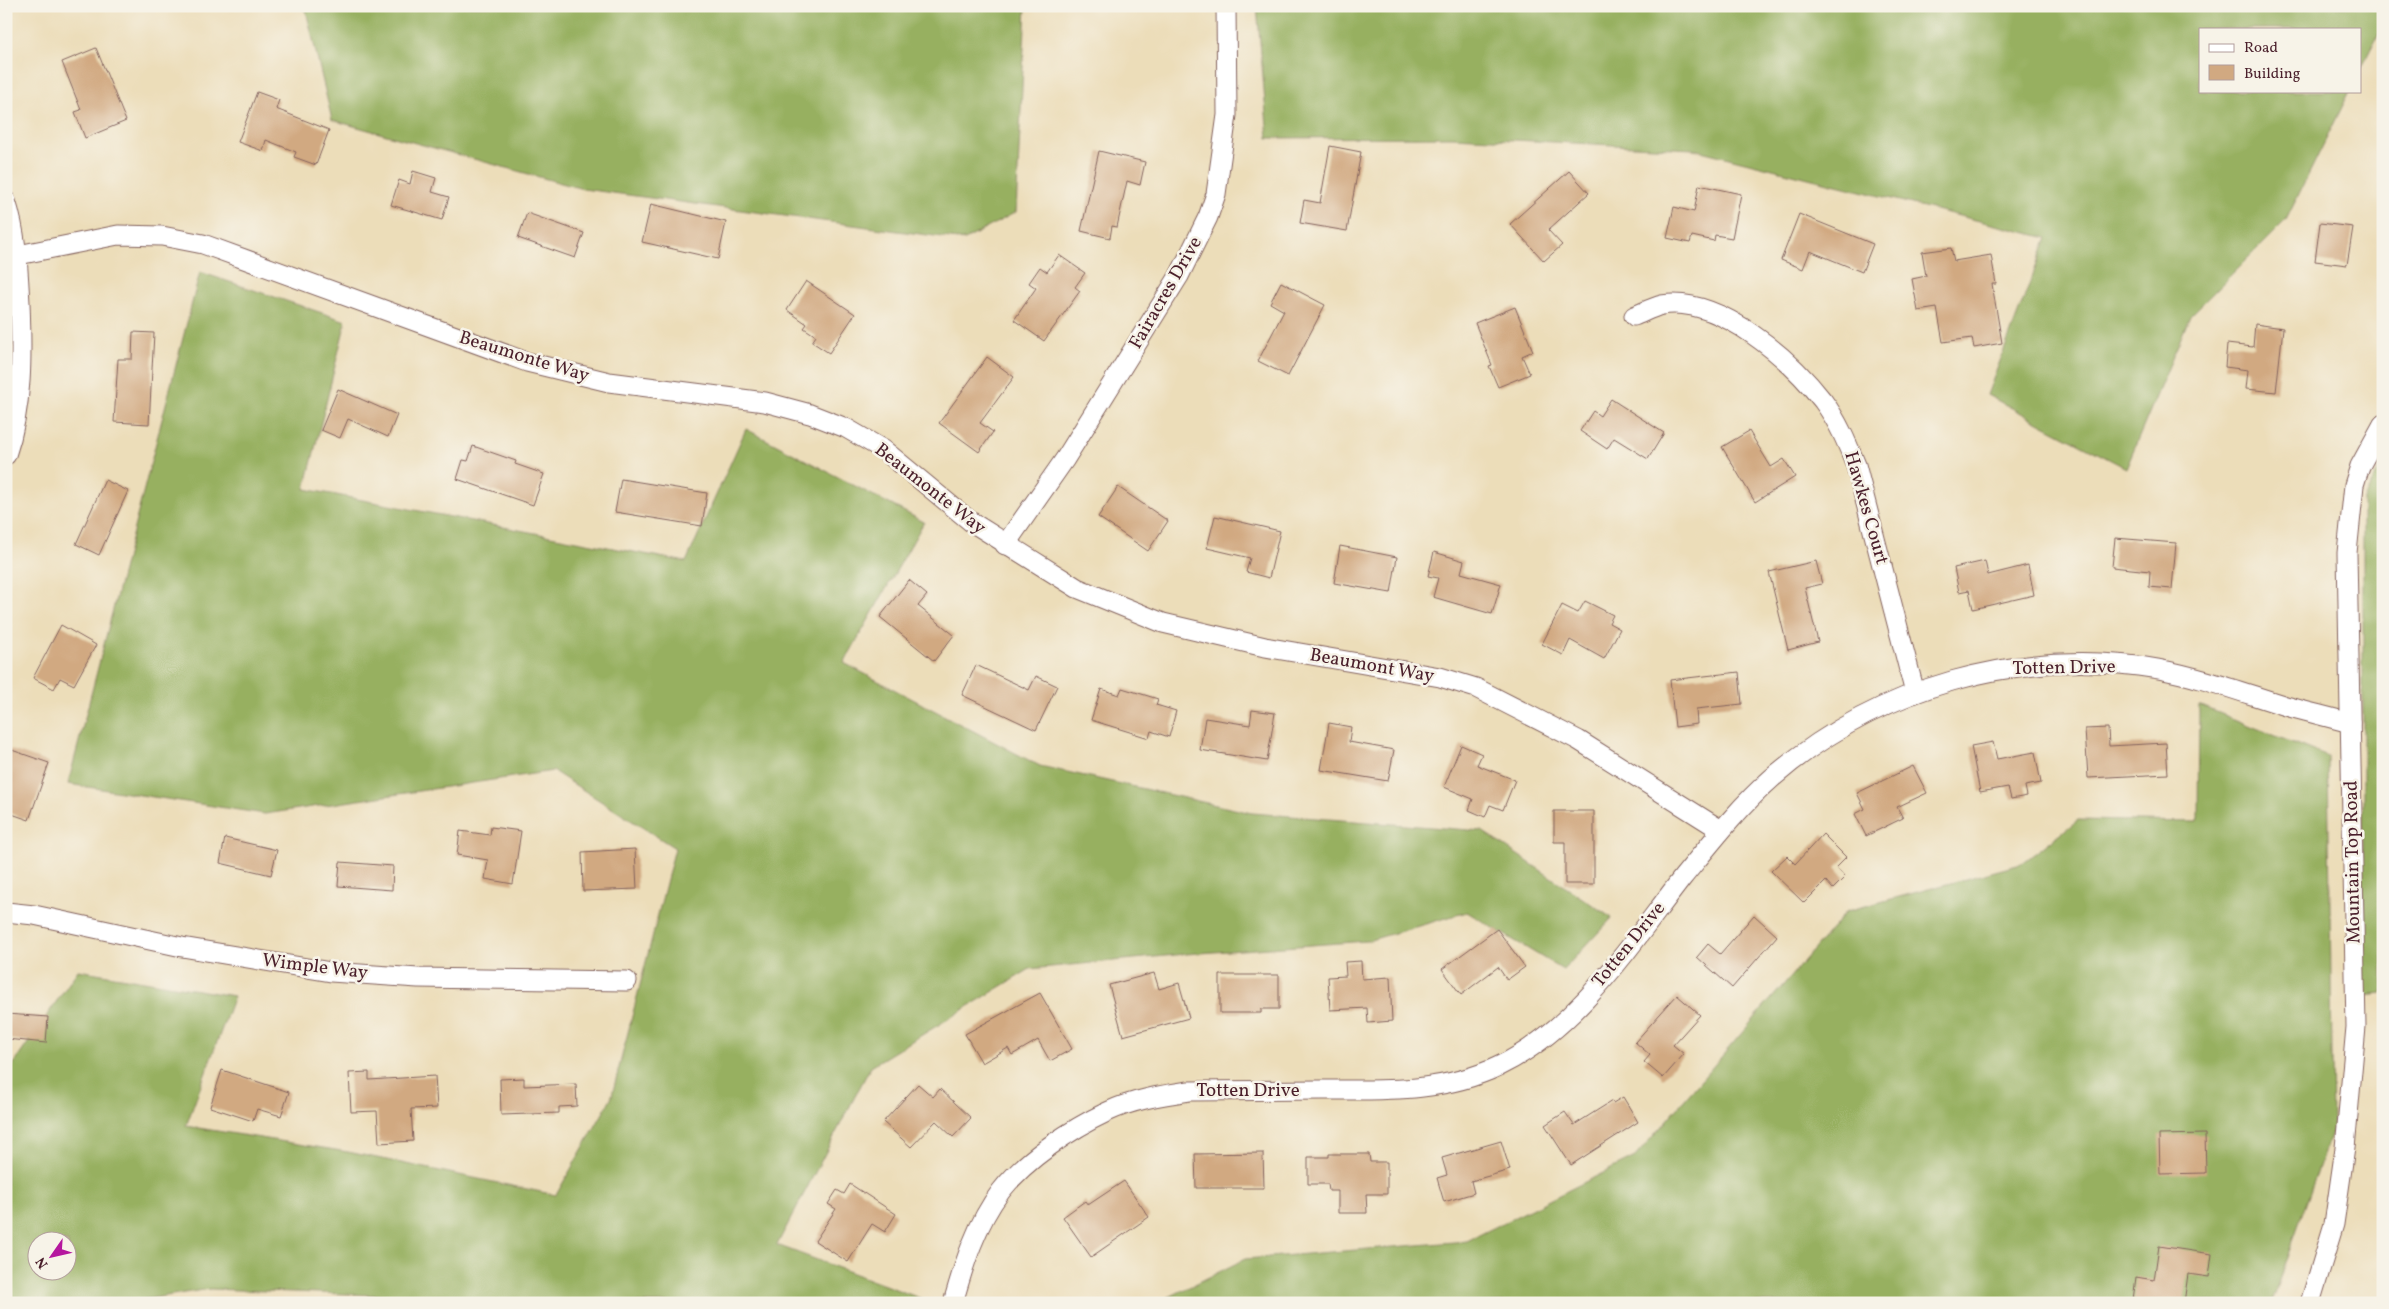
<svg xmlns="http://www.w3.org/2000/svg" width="2389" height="1309" viewBox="0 0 2389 1309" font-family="Vollkorn,serif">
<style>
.forest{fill:#97b061;stroke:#706846;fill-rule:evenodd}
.building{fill:#d1a981}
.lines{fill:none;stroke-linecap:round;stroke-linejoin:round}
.minor-casing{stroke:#83625d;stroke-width:21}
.minor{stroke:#fff;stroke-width:19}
.labels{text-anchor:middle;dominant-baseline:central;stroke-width:5;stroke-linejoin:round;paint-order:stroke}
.street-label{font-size:19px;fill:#4a1f2b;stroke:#f7f3e8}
</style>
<rect width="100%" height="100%" fill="#f7f3e8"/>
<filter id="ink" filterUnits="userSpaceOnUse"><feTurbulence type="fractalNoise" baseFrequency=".02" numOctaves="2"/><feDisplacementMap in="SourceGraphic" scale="10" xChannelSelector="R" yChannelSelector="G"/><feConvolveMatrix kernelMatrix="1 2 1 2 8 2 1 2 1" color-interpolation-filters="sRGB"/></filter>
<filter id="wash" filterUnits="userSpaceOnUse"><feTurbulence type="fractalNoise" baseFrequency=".0096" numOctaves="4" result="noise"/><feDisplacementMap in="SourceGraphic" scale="20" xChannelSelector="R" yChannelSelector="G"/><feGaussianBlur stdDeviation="1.12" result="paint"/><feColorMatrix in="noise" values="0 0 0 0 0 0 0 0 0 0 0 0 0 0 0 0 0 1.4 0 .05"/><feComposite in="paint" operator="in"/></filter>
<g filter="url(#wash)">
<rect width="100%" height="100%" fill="#ecddb9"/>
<g class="forest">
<path d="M 305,6 L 1026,6 L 1016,212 L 965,240 L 583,189 L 332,120 Z"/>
<path d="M 1257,6 L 2383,6 L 2383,25 L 2360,70 L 2360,29 L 2200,29 L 2200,91 L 2350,91 L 2286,220 L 2190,316 L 2126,468 L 1987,395 L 2047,238 L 1693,149 L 1453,137 L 1268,138 Z"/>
<path d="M 200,272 L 346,321 L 305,489 L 686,562 L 746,429 L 924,522 L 844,663 L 1040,766 L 1252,813 L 1482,831 L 1612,918 L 1563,970 L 1467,912 L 1367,941 L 1186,954 L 1030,969 L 871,1066 L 777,1245 L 933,1303 L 435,1303 L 427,1297 L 210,1289 L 122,1303 L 6,1303 L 6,1075 L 78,970 L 234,996 L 186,1126 L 348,1152 L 556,1195 L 611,1099 L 675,848 L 553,771 L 265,814 L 68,784 ZM 38,1242 L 68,1242 L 68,1272 L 38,1272 Z"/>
<path d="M 2383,462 L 2383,993 L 2363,995 L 2363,501 Z"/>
<path d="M 2199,705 L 2328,757 L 2333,1127 L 2271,1303 L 1157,1303 L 1245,1259 L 1467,1241 L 1635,1157 L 1847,911 L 2021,864 L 2078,820 L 2198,822 Z"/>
</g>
<g id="blocks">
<g class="building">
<path d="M 96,48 L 126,121 L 85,138 L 75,112 L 81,110 L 62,62 Z"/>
<path d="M 257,92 L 279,100 L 276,109 L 329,130 L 316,165 L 294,157 L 296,152 L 266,140 L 263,151 L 238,142 Z"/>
<path d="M 1330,146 L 1361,152 L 1347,231 L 1300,223 L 1304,200 L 1320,203 Z"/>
<path d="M 1099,151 L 1145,162 L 1140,185 L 1127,181 L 1117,227 L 1112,226 L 1110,238 L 1081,231 Z"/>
<path d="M 413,171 L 436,178 L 432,192 L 449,197 L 442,220 L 391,205 L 399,180 L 410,184 Z"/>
<path d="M 1569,171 L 1589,193 L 1548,230 L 1562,245 L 1544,261 L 1510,224 Z"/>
<path d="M 1699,185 L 1741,194 L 1732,238 L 1715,235 L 1714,241 L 1692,236 L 1690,243 L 1667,238 L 1674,207 L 1694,212 Z"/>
<path d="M 651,204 L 726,222 L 718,259 L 642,242 Z"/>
<path d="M 527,213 L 584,233 L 575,258 L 518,238 Z"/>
<path d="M 1799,214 L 1873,244 L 1862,272 L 1810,251 L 1803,269 L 1781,260 Z"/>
<path d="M 2320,223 L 2353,227 L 2347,265 L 2315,261 Z"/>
<path d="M 1951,248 L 1954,261 L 1991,255 L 1996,284 L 1992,284 L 2002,343 L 1974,348 L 1972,338 L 1943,342 L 1937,308 L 1918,311 L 1912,279 L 1926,276 L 1922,252 Z"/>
<path d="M 1059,255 L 1085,273 L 1075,287 L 1080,291 L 1044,341 L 1014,320 L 1036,288 L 1029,283 L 1040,267 L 1047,272 Z"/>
<path d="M 806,281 L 855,314 L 829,353 L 812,342 L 816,336 L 804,328 L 807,324 L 787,310 Z"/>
<path d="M 1281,282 L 1325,305 L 1288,376 L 1258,361 L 1284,311 L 1270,303 Z"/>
<path d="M 1515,307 L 1533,351 L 1522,356 L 1530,374 L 1498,387 L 1489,366 L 1492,365 L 1475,323 Z"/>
<path d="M 2255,324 L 2283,328 L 2276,392 L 2246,389 L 2248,370 L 2225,367 L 2227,344 L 2253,347 Z"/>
<path d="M 133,332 L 154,333 L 149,424 L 114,422 L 118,359 L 132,359 Z"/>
<path d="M 987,357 L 1014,377 L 980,423 L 993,432 L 979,452 L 939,423 Z"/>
<path d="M 338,389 L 397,415 L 388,437 L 348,419 L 340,438 L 321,430 Z"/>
<path d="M 1611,399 L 1664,433 L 1648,459 L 1614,438 L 1607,449 L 1580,431 L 1593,411 L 1600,416 Z"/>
<path d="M 1749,431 L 1771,467 L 1784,459 L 1795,477 L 1755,502 L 1722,447 Z"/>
<path d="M 473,446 L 516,461 L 515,464 L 544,474 L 533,505 L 457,479 L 463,460 L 468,461 Z"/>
<path d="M 621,479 L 707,493 L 702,526 L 615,512 Z"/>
<path d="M 105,480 L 128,491 L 99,555 L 76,544 Z"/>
<path d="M 1118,487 L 1168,521 L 1148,551 L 1098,517 Z"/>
<path d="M 1215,516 L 1280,531 L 1269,578 L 1246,572 L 1250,558 L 1207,548 Z"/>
<path d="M 2115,538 L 2176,543 L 2172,589 L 2149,587 L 2150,571 L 2112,567 Z"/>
<path d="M 1340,546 L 1397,557 L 1391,593 L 1334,583 Z"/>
<path d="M 1434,552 L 1464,561 L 1461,573 L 1501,584 L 1492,614 L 1433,597 L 1438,578 L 1428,576 Z"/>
<path d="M 1816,561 L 1822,584 L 1805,588 L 1818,642 L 1788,650 L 1769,572 Z"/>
<path d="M 1985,561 L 1988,575 L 2028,565 L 2034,595 L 1973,609 L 1969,590 L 1959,592 L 1954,568 Z"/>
<path d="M 909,580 L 927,595 L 918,606 L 954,635 L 934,661 L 880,617 Z"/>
<path d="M 1585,601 L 1613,615 L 1609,623 L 1620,629 L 1604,659 L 1570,640 L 1563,655 L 1542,644 L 1562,605 L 1578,613 Z"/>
<path d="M 61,625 L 96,645 L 74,685 L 60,678 L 54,689 L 33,678 Z"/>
<path d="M 976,665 L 1029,690 L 1036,676 L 1057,686 L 1036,730 L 962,695 Z"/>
<path d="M 1739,672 L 1742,704 L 1696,709 L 1697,724 L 1675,727 L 1670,680 Z"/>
<path d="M 1122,688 L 1158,699 L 1156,705 L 1176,711 L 1169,737 L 1151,731 L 1149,738 L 1091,720 L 1101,689 L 1119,695 Z"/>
<path d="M 1252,710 L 1275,713 L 1267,761 L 1200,750 L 1205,718 L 1250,725 Z"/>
<path d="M 1329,723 L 1351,727 L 1349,742 L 1394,750 L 1388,781 L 1321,770 Z"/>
<path d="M 2108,728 L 2109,746 L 2166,743 L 2168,774 L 2088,778 L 2085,729 Z"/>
<path d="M 1993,742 L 1997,759 L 2035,752 L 2041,783 L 2025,786 L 2027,796 L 2011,799 L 2008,787 L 1980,792 L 1971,746 Z"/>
<path d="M 1461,745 L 1482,754 L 1477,765 L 1515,780 L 1503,810 L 1490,805 L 1485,817 L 1469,810 L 1473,799 L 1444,787 Z"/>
<path d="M 6,748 L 49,763 L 29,820 L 6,812 Z"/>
<path d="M 1913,766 L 1927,793 L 1897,807 L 1903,818 L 1866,836 L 1855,814 L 1865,809 L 1857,793 Z"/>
<path d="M 1554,811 L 1594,811 L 1594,884 L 1565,884 L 1565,842 L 1554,842 Z"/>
<path d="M 491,827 L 521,831 L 513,884 L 485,879 L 488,860 L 457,855 L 460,831 L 490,835 Z"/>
<path d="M 1823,834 L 1846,857 L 1836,867 L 1845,877 L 1833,889 L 1826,881 L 1804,903 L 1771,871 L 1787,856 L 1795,864 Z"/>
<path d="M 225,838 L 277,850 L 271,875 L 220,863 Z"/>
<path d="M 635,849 L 637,889 L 583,891 L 582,852 Z"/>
<path d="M 340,862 L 393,866 L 392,890 L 338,886 Z"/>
<path d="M 1754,915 L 1777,936 L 1732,988 L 1697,957 L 1708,944 L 1720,954 Z"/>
<path d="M 1497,929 L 1525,967 L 1507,980 L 1498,967 L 1461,995 L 1442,969 Z"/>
<path d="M 1361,961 L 1362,979 L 1390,977 L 1392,1021 L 1368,1023 L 1367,1008 L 1330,1010 L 1328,977 L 1346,976 L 1345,962 Z"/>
<path d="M 1154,973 L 1159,989 L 1179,983 L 1189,1018 L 1123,1036 L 1109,985 Z"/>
<path d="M 1220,975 L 1279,975 L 1279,1009 L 1261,1009 L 1261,1013 L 1220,1013 Z"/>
<path d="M 1040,993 L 1072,1049 L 1050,1061 L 1038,1040 L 1012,1055 L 1008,1048 L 982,1063 L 965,1034 Z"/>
<path d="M 1677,995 L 1700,1015 L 1673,1045 L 1684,1054 L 1663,1078 L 1644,1062 L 1650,1055 L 1635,1042 Z"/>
<path d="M 6,1014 L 48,1017 L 46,1043 L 6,1039 Z"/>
<path d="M 222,1070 L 289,1092 L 281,1116 L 257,1109 L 253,1121 L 210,1107 Z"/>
<path d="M 369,1072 L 369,1080 L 435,1076 L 437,1108 L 411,1109 L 413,1141 L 379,1143 L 377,1111 L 351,1112 L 349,1073 Z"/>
<path d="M 524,1078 L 524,1086 L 576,1084 L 577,1106 L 559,1107 L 559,1113 L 501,1115 L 500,1079 Z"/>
<path d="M 918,1084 L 933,1097 L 940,1089 L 971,1118 L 953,1137 L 936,1121 L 911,1147 L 883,1122 Z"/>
<path d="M 1623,1097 L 1638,1122 L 1571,1165 L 1545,1125 L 1565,1112 L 1574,1125 L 1612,1101 L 1613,1103 Z"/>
<path d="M 2205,1134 L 2206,1173 L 2160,1174 L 2159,1135 Z"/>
<path d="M 1501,1141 L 1510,1170 L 1471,1181 L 1474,1193 L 1444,1202 L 1437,1178 L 1447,1175 L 1442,1158 Z"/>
<path d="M 1263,1153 L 1264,1188 L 1196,1188 L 1195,1154 Z"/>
<path d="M 1329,1154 L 1369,1154 L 1370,1162 L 1387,1162 L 1387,1194 L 1366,1194 L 1367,1213 L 1338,1213 L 1338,1191 L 1329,1191 L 1328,1184 L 1308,1184 L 1308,1157 L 1329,1157 Z"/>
<path d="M 1124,1181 L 1149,1217 L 1091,1257 L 1063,1217 L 1085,1201 L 1088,1205 Z"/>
<path d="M 850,1184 L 896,1214 L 885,1232 L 872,1224 L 848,1262 L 815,1241 L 836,1209 L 828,1204 L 837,1190 L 844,1194 Z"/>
<path d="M 2159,1246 L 2212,1254 L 2209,1277 L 2188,1274 L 2184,1303 L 2133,1300 L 2136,1277 L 2154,1280 Z"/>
</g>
</g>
</g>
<g filter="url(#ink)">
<use href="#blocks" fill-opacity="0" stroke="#83625d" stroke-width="1"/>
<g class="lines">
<g class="minor-casing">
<g id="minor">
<path d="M 6,201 C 17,235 18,268 20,303 C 22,354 23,406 6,455"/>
<path d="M 18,255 L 118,235 L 162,236 L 203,244 L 527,362 L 609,382 L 765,402 L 810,414 L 846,428 L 884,450 L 970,521 L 1077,588 L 1163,623 L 1265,647 L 1440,677 L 1476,688 L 1578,740 L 1721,830"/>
<path d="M 1634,316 C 1642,313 1653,307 1662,305 C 1720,296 1790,359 1823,401 C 1838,421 1847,443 1856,465 L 1915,693"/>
<path d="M 1005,545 L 1065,459 L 1179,276 L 1208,217 L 1216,194 L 1227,115 L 1226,6"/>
<path d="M 6,912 L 34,915 L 182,947 L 331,972 L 418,978 L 627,981"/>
<path d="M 953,1303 C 964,1264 976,1224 1001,1191 C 1026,1159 1071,1129 1107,1112 C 1132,1100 1162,1095 1189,1091 C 1233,1091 1278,1090 1322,1090 C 1383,1090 1443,1093 1499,1066 C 1578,1028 1630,945 1683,877 C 1711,843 1739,807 1772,778 C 1877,687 2020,646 2158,669 C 2201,677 2244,693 2286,706 C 2307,712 2329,717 2350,723"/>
<path d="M 2310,1303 L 2334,1224 L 2345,1148 L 2356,1027 L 2347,553 L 2354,485 L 2360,466 L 2383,424"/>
</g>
</g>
<use href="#minor" class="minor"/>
</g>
</g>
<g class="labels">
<g class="street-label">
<text transform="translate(1166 293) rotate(-60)">Fairacres Drive</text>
<text transform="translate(524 357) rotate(17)">Beaumonte Way</text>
<text transform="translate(930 489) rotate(38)">Beaumonte Way</text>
<text transform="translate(1866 508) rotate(74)">Hawkes Court</text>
<text transform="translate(1372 666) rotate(10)">Beaumont Way</text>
<text transform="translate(2064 668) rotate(-1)">Totten Drive</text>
<text transform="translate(2353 862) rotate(-91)">Mountain Top Road</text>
<text transform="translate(1629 945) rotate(-51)">Totten Drive</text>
<text transform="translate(315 967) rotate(7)">Wimple Way</text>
<text x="1248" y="1091">Totten Drive</text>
</g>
</g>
<rect width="2389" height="1309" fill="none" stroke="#f7f3e8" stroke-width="25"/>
<rect x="2199" y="28" width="162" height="65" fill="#f7f3e8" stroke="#b29e9c"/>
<rect x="2209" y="44" width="25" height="8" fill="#ffffff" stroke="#b29e9c"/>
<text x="2244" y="52" font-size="15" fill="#4a1f2b">Road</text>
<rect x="2209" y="65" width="25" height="15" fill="#d1a981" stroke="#b29e9c"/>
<text x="2244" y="78" font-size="15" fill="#4a1f2b">Building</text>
<g transform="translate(52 1256) rotate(236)"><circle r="24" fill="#f7f3e8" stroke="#b29e9c"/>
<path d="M0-4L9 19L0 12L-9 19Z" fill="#b5179e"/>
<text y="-8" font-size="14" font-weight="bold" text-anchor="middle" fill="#4a1f2b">N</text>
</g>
</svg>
